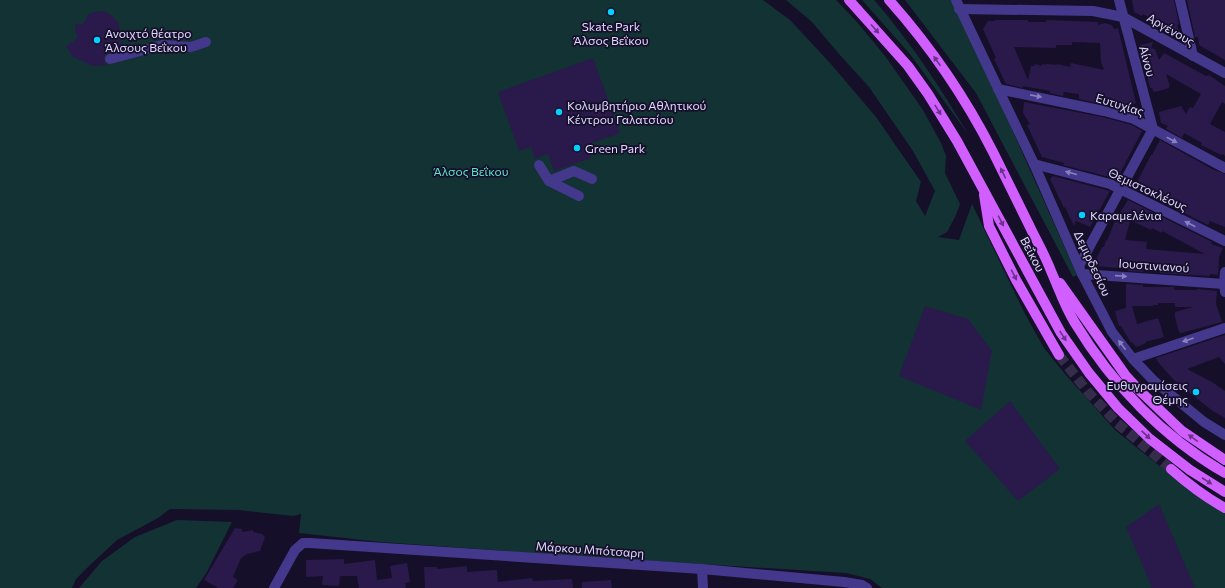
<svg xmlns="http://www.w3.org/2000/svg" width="1225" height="588" viewBox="0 0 1225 588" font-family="Commissioner,sans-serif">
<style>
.green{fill:#123234}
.building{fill:#291a4b;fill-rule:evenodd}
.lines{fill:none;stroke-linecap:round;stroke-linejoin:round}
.major-tunnel{stroke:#342d4a;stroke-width:10;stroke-dasharray:10 5;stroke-linecap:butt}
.minor{stroke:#43388b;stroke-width:10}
.major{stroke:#d15fff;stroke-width:10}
.oneway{fill:#6a338a}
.oneway2{fill:#8a80bf}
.poi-dot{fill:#04cfff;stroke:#160f2a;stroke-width:1.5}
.labels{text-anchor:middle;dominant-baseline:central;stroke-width:3.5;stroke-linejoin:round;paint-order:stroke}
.poi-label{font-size:12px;fill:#e0d8ff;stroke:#160f2a;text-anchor:start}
.street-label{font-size:12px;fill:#e0d8ff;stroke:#160f2a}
.park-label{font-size:12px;fill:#5de6d0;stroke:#160f2a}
</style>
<rect width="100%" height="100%" fill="#160f2a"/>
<g class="green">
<path d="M 0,0 L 763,0 L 790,20 L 831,64 L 876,117 L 921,182 L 916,201 L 925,216 L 935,191 L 913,151 L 869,87 L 839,54 L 812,22 L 786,0 L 836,0 L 857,22 L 885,56 L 923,110 L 941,143 L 946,156 L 945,173 L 960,204 L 955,217 L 947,232 L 938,237 L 959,240 L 972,204 L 1025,314 L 1044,348 L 1065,374 L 1115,430 L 1167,472 L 1225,509 L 1225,588 L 882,588 L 870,579 L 846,573 L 588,557 L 381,542 L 299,533 L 301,514 L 293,516 L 239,510 L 170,509 L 158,518 L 117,540 L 88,567 L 76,579 L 72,588 L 0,588 Z"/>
<path d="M 862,0 L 874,0 C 910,41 940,87 968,134 L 910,54 Z"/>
<path d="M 905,0 L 954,0 L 1077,275 L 1073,277 L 976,93 Z"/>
<path d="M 177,520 L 232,522 L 207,572 L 196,588 L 79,588 L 102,561 L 135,537 Z"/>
</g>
<g class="building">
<path d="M 1132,0 L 1174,0 L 1179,24 L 1177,25 L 1179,32 L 1157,23 L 1155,24 L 1153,20 L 1143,14 L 1142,16 L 1134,12 Z"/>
<path d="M 1187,0 L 1225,0 L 1225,60 L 1199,45 L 1198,37 L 1195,37 Z"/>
<path d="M 104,11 L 111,15 L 118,22 L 120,30 L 118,39 L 123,43 L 112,52 L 105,55 L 104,60 L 107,65 L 93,66 L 73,57 L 66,46 L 78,38 L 75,31 L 76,24 L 83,24 L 89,14 L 94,12 Z"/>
<path d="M 995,20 L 1028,20 L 1028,22 L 1046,22 L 1046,20 L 1098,22 L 1098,25 L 1105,23 L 1112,25 L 1114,29 L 1118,28 L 1136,103 L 1130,106 L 1113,107 L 1079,99 L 1079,94 L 1064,92 L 1063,96 L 1050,93 L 1050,91 L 1023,86 L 1023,88 L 1006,84 L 994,59 L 996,58 L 983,29 L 988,21 L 995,21 ZM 1072,42 L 1100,43 L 1101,62 L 1104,70 L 1071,63 L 1070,67 L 1057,64 L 1057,65 L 1046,64 L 1046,65 L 1042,64 L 1042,66 L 1035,64 L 1034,66 L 1031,66 L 1028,80 L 1014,47 L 1056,48 L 1056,45 L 1072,45 Z"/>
<path d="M 1153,42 L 1151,48 L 1155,49 L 1159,60 L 1164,53 L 1206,76 L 1209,75 L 1225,86 L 1225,104 L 1222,102 L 1210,124 L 1225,132 L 1225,156 L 1222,154 L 1221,155 L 1201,145 L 1202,143 L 1184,133 L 1182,138 L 1166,129 L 1168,126 L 1161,123 L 1159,112 L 1181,106 L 1186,114 L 1190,107 L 1193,108 L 1201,94 L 1166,74 L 1170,86 L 1169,86 L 1169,88 L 1155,92 L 1153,91 L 1152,88 L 1150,88 L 1140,45 Z"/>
<path d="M 593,58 L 620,133 L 586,145 L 591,158 L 554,171 L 548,154 L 535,159 L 531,147 L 519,151 L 498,92 Z"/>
<path d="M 1024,102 L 1102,117 L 1132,125 L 1142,131 L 1118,177 L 1113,176 L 1113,178 L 1063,165 L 1064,163 L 1042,157 L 1027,125 L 1030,124 L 1023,113 Z"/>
<path d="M 1160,140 L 1212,169 L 1225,174 L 1225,227 L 1210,221 L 1208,225 L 1174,208 L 1176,203 L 1159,195 L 1156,200 L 1143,193 L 1144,188 L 1136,184 L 1151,155 L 1152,155 Z"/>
<path d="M 1053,176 L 1110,191 L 1090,227 L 1076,221 L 1074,226 L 1065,207 L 1064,208 L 1050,179 Z"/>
<path d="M 1128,200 L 1212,242 L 1211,244 L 1223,248 L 1219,257 L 1218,275 L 1210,274 L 1210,276 L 1160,273 L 1160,270 L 1143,269 L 1143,272 L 1128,271 L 1128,269 L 1096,266 L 1097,257 L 1102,247 L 1104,247 L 1106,240 L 1107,241 L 1115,221 ZM 1130,221 L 1132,222 L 1132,221 L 1151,230 L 1152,228 L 1162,233 L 1162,231 L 1205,254 L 1146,249 L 1147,242 L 1125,240 Z"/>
<path d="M 1126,284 L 1143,285 L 1143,287 L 1174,287 L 1174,290 L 1197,290 L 1197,289 L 1217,291 L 1216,304 L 1222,322 L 1181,333 L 1179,332 L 1175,317 L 1175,312 L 1193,307 L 1175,307 L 1175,303 L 1158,303 L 1158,305 L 1153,305 L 1153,306 L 1132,306 L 1137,324 L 1158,318 L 1164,337 L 1145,342 L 1146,343 L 1136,347 L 1132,342 L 1131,343 L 1121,326 L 1119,326 L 1115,311 L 1126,308 Z"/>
<path d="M 925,306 L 968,319 L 992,351 L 981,410 L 899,376 Z"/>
<path d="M 1225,335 L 1225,364 L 1219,357 L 1187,369 L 1212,382 L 1225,391 L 1225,418 L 1213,411 L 1186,390 L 1173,379 L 1158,362 L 1156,358 Z"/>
<path d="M 1010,401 L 1060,469 L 1018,501 L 965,441 Z"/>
<path d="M 1159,504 L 1195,588 L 1152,588 L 1126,527 Z"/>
<path d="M 235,528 L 242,529 L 242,532 L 253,530 L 253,532 L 262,534 L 265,537 L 260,551 L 247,554 L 241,558 L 233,577 L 238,580 L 233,588 L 218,588 L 204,580 Z"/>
<path d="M 344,559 L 344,564 L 375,560 L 377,580 L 392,578 L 390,566 L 407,563 L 410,582 L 405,583 L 406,588 L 359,588 L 357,576 L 340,576 L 339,586 L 322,585 L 323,576 L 306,577 L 306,560 Z"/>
<path d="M 467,566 L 467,572 L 497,570 L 498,582 L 532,578 L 533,581 L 572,579 L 573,588 L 425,588 L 424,567 L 437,567 L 437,569 Z"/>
<path d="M 611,580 L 612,588 L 582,588 L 582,582 Z"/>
</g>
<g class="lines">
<path class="major-tunnel" d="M 1059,355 L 1088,392 L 1117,423 L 1171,469"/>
<g class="minor">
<path d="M 956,0 L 1034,164 L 1082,274 L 1112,332 L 1133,359 L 1153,380 L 1204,422 L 1225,435"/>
<path d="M 1180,0 L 1193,56"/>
<path d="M 959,9 L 1093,11 L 1123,17 L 1225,73"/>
<path d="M 110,59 L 163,45 L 191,47 L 206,42"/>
<path d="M 998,89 L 1104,111 L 1134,119 L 1225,168"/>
<path d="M 1034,164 L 1110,184 L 1225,241"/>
<path d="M 539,165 L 549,181 L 574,171 L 592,179"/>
<path d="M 549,181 L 579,196"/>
<path d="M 1079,266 L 1153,129 L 1119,0"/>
<path d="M 1225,272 L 1224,284 L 1225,292"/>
<path d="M 1082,274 L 1224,284"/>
<path d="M 1133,359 L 1225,328"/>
<path d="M 702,569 L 703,588"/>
<path d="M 274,588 L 295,550 L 303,543 L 310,543 L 702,569 L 844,582 L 862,585 L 867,588"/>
</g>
<g class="major">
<path d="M 849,0 L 908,66 L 928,94 L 957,141 L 1061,333 L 1089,373 L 1118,408 L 1150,439 L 1190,470 L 1225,492"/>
<path d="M 889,0 C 930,46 965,97 993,152 C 1005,176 1017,201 1029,225 C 1036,240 1045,255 1051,271 C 1059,289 1065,307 1075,323 C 1112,384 1163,437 1225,473"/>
<path d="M 984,195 L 989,226 L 1016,280 L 1059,355"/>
<path d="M 1060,283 L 1126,376 L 1139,390 L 1182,431 L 1225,460"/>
<path d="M 1171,469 C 1188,484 1205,497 1225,508"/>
</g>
</g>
<defs><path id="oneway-solid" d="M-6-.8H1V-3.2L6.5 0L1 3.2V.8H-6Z"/></defs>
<g class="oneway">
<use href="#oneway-solid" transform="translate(875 29) rotate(48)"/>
<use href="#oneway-solid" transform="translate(937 61) rotate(-125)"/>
<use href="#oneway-solid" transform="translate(938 110) rotate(58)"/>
<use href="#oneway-solid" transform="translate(1003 173) rotate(-116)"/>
<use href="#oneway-solid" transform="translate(1001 221) rotate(62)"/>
<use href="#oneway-solid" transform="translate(1014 275) rotate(63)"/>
<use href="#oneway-solid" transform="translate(1063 336) rotate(57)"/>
<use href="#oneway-solid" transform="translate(1146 435) rotate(43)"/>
<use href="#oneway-solid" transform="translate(1193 438) rotate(-144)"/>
<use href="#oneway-solid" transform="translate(1207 481) rotate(33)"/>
</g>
<g class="oneway2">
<use href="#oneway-solid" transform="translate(1036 96) rotate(11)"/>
<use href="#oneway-solid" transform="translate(1172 140) rotate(28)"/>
<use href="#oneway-solid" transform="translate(1071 173) rotate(-165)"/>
<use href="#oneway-solid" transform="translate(1190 224) rotate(-153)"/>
<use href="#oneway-solid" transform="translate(1121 276) rotate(4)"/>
<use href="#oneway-solid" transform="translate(1188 340) rotate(161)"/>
<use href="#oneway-solid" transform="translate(1122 345) rotate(-127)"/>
</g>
<g class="poi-dot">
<circle cx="611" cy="12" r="4"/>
<circle cx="97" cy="40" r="4"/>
<circle cx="559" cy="112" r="4"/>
<circle cx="577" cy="148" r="4"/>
<circle cx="1082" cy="215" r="4"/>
<circle cx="1196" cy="392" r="4"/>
</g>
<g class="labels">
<g class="poi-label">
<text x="611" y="26" text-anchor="middle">Skate Park<tspan x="611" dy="14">Άλσος Βεΐκου</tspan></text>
<text x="105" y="33">Ανοιχτό θέατρο<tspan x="105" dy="14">Άλσους Βεΐκου</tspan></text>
<text x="567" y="105">Κολυμβητήριο Αθλητικού<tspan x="567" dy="14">Κέντρου Γαλατσίου</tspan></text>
<text x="585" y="148">Green Park</text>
<text x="1090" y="215">Καραμελένια</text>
<text x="1188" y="385" text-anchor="end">Ευθυγραμίσεις<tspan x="1188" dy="14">Θέμης</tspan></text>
</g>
<g class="street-label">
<text transform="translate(1171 29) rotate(30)">Αργένους</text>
<text transform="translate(1148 61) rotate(75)">Αίνου</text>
<text transform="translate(1120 104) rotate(17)">Ευτυχίας</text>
<text transform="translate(1148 189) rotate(25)">Θεμιστοκλέους</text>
<text transform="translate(1033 254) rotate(62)">Βεΐκου</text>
<text transform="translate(1093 263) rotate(65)">Δεμιρδεσίου</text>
<text transform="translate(1154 265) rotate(4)">Ιουστινιανού</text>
<text transform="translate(590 549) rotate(4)">Μάρκου Μπότσαρη</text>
</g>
<g class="park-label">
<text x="471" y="171">Άλσος Βεΐκου</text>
</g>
</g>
</svg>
